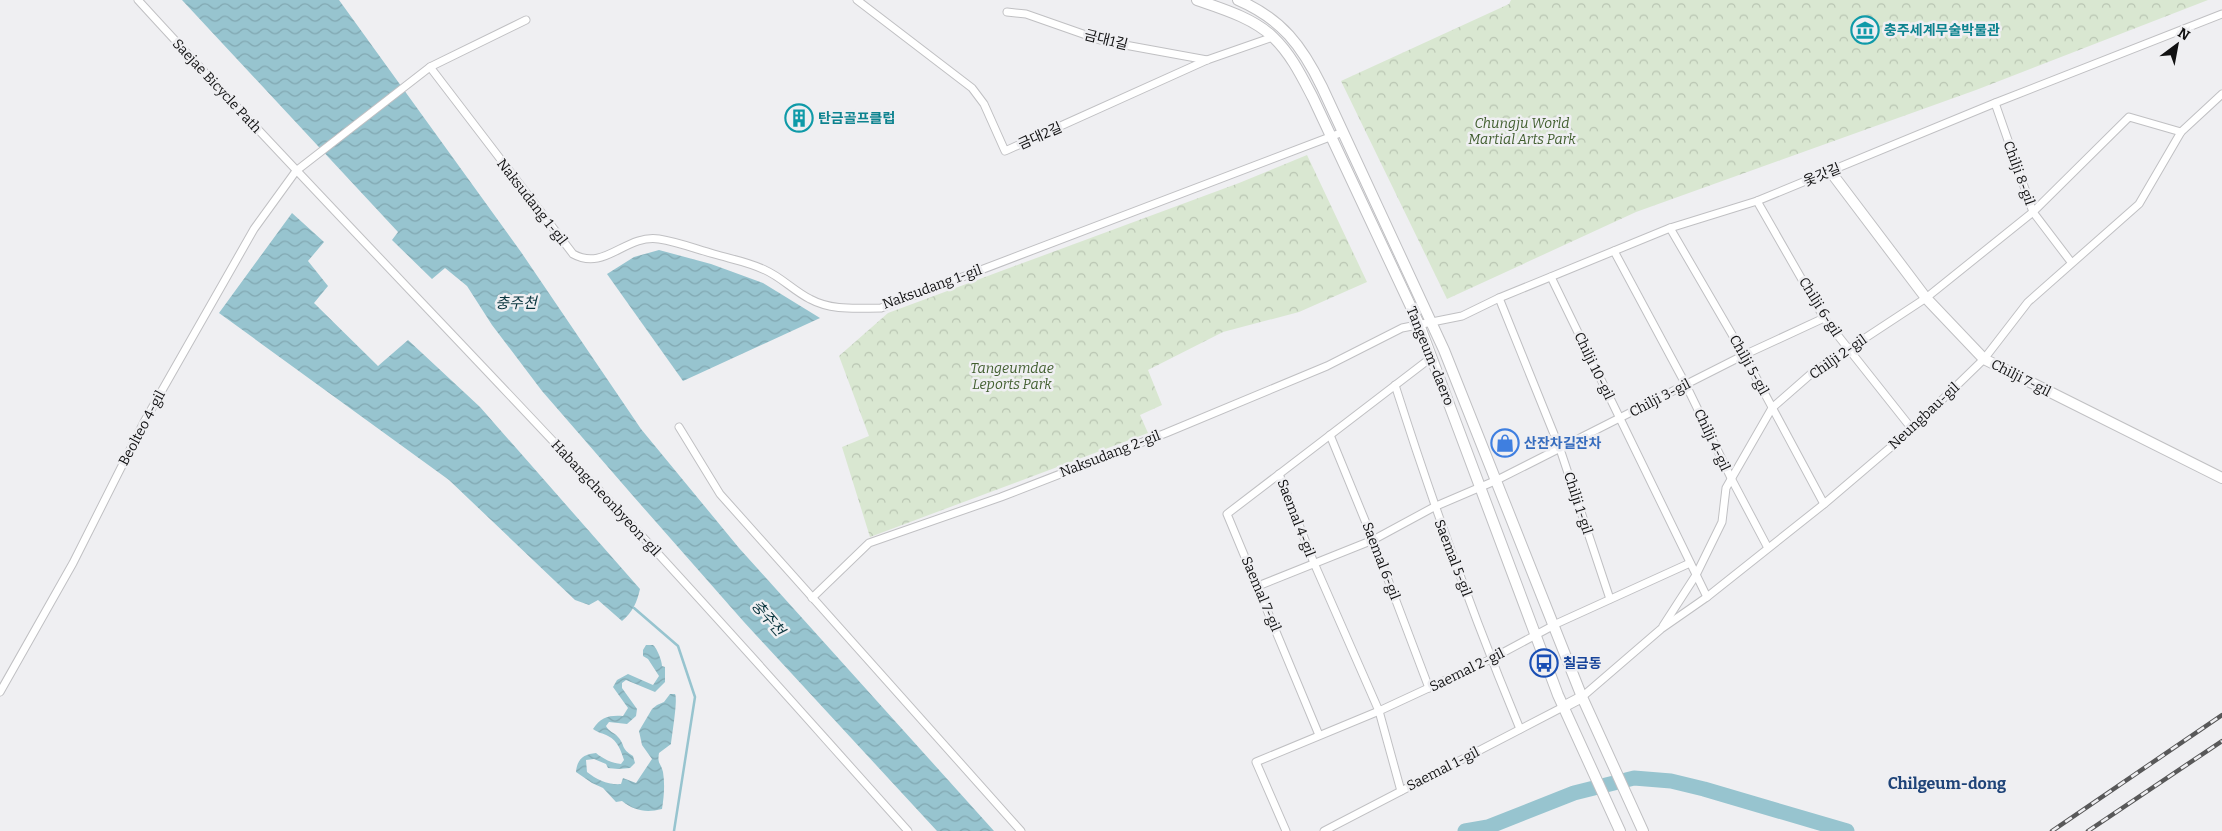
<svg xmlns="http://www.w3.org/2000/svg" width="2222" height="831" viewBox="0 0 2222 831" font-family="Bitter,'Noto Sans KR',serif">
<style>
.forest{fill:url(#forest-crowns)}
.water{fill:url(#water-waves)}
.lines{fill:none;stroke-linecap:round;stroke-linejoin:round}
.stream{stroke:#97c4cf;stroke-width:2.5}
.river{stroke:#97c4cf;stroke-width:15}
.street-casing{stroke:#c0c0c3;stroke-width:9}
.secondary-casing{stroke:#c0c0c3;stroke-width:12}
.street{stroke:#fff;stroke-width:7}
.secondary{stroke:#fff;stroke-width:10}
.rail-casing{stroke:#585859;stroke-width:4.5}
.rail{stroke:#efeff2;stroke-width:2.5;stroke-dasharray:8;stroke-linecap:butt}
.labels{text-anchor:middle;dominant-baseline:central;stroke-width:5;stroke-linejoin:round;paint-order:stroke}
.culture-label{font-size:14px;font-weight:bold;fill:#0d838f;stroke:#efeff2;text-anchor:start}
.street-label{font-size:14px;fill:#111112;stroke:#efeff2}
.park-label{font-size:14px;font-style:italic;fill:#425f30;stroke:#efeff2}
.shop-label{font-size:14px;font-weight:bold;fill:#366cbe;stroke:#efeff2;text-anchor:start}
.transit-label{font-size:14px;font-weight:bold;fill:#164399;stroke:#efeff2;text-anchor:start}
.water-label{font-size:15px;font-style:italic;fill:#08343d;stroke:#efeff2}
.quarter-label{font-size:16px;font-weight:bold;fill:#1e4378;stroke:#efeff2}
</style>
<defs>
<pattern id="forest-crowns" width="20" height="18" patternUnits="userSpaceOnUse" patternTransform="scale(1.25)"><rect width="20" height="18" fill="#d9e7d1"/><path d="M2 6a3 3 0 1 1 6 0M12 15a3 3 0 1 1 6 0" fill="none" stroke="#b9c5b2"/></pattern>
<pattern id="water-waves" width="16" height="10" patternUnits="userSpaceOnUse" patternTransform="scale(1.25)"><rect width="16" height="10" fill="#97c4cf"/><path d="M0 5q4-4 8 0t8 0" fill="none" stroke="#81a7b1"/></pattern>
</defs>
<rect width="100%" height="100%" fill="#efeff2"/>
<g class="forest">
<path d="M 1511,0 L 2208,0 L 1976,90 L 1636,212 L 1447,299 L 1341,81 L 1509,4 Z"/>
<path d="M 1307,155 L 1367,282 L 1299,312 L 1223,332 L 1148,370 L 1162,405 L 1140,415 L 1148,433 L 870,537 L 842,447 L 869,436 L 839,356 L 888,313 L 1239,183 Z"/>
</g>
<g class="water">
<path d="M 182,0 L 339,0 L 521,252 L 641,429 L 739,548 L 994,831 L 937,831 L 744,622 L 634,497 L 542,391 L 492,325 L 467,286 L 445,268 L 432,279 L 392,240 L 398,232 Z"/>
<path d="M 292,213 L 324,242 L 308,261 L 328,286 L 314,303 L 378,366 L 408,340 L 480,407 L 640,589 C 637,602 633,612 622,621 L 598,600 L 589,605 L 575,600 L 449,480 L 219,313 Z"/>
<path d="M 659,250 L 711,264 L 763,283 L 820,318 L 683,381 L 607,274 L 634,257 Z"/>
<path d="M 646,645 L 653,645 C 657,648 662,661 662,666 L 665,667 L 665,682 L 655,692 L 626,680 L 622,683 L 622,688 L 637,709 L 636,716 L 627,724 L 609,722 L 606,726 C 609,732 614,732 618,737 C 626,746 620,748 633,756 L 635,763 L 630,768 L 618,769 L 608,768 L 606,764 L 594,759 L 586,760 L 587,772 C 597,780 608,785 621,784 L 623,778 L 636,783 L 652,759 L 642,745 L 639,731 L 652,709 L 657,705 L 664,702 L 670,694 L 675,694 C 678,699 672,734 671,744 L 659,753 C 657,764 661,763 663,772 C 665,784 664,797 662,809 C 646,813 635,811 622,801 L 616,802 L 603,788 L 592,783 L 576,772 C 577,759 584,754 596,753 C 603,759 612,763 621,764 L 624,760 C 621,751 618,741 608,736 C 603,733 598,733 593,729 C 601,717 609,715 623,716 L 628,708 L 613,687 L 617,680 L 628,674 L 653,685 L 659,676 L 648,659 L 643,656 L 643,650 Z"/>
</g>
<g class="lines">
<path class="stream" d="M 634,608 L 678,646 L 695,697 L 674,831"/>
<path class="river" d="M 1465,831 L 1488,827 L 1574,793 L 1634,778 L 1671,781 L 1704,789 L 1847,831"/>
<g class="street-casing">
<g id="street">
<path d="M 138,0 C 284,160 435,315 583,473 C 694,590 800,711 908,831"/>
<path d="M 857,0 L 972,88 L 984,104 L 1005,151 L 1207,60 L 1273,37"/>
<path d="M 1007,12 L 1026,14 L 1103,41 L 1207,60"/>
<path d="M 430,67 L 573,254 C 605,272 625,234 659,239 C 678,242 696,249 714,254 C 731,259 749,262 765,270 C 781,277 794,291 810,299 C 832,311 857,308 881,308 L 1343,132"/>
<path d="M 1995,103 L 2033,212 L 2071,262"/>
<path d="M 1757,201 L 1824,318 L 1912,429"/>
<path d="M 1670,228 L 1744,355 L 1824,504"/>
<path d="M 1614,251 L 1686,385 L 1732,480 L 1768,548"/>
<path d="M 1551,277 L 1707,597"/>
<path d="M 1499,298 L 1560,449 L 1610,599"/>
<path d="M 1395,385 C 1432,501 1473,616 1520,729"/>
<path d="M 679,427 L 720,494 L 1021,831"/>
<path d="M 1330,435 L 1373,540 L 1429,688"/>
<path d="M 1279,474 L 1314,563 L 1379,711 L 1401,791"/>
<path d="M 1258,586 L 1373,540 L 1434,507 L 1497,480 L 1744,355 L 1824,318"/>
<path d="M 812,598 L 869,543 L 1001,497 L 1166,433 L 1327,366 L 1402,328 L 1462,316 L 1499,298 L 1670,228 L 1757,201 L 1995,103 L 2222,14"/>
<path d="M 1663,626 L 1696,575 L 1722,522 L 1726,488 L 1772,408 L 1812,373 L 1926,298 L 2033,212 L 2129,117 L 2181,132"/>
<path d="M 0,692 L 73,563 L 144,422 L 254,229 L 296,171 L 430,67 L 526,20"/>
<path d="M 1582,697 L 1661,629 L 1707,597 L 1824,504 L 1912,429 L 1984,359 L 2028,302 L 2139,204 L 2181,132 L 2222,94"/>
<path d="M 1319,735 L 1227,514 L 1432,357"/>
<path d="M 1286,831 L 1256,762 L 1379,711 L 1491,659 L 1558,623 L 1690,563"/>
<path d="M 1324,831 L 1563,707"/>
</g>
</g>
<g class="secondary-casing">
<g id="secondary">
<path d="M 1197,0 C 1223,9 1253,18 1273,37 C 1291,54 1302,77 1313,98 L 1419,324 L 1558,695 L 1620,831"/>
<path d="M 1238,0 C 1282,19 1302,46 1322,87 L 1444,350 L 1582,697 L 1643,831"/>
<path d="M 1830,171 L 1926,298 L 1984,359 L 2222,478"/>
<path d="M 1563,707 L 1582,697"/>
</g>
</g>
<use href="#street" class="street"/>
<use href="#secondary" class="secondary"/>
<g class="rail-casing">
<g id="rail">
<path d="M 2052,831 L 2222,715"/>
<path d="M 2088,831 L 2222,741"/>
</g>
</g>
<use href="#rail" class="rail"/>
</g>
<defs>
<g id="museum-ring" transform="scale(1.4375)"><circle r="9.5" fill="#efeff2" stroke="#0f9aa8" stroke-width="1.5"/><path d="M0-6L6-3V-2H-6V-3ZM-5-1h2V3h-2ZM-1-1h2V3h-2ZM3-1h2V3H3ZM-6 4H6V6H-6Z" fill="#0f9aa8"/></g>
<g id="building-ring" transform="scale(1.4375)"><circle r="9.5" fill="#efeff2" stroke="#0f9aa8" stroke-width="1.5"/><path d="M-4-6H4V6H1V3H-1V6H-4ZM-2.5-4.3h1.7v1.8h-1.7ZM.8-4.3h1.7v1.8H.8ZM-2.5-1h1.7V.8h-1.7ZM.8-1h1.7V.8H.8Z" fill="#0f9aa8"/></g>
<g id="shop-ring" transform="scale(1.4375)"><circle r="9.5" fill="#efeff2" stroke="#3f7fe0" stroke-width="1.5"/><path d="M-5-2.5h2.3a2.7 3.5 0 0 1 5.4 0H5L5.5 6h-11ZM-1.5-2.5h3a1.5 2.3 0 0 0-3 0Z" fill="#3f7fe0"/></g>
<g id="bus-ring" transform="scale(1.4375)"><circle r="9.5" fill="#efeff2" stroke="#1a4fb4" stroke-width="1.5"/><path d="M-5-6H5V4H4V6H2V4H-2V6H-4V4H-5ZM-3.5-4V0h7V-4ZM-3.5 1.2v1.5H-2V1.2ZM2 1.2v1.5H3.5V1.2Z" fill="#1a4fb4"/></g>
</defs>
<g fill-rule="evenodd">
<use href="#museum-ring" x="1865" y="30"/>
<use href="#building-ring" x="799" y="118"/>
<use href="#shop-ring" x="1505" y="443"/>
<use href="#bus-ring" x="1544" y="663"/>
</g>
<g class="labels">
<g class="culture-label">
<text x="1884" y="30">충주세계무술박물관</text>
<text x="818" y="118">탄금골프클럽</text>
</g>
<g class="street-label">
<text transform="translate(1106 40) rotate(14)">금대1길</text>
<text transform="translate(217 86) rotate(47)">Saejae Bicycle Path</text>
<text transform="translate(1040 136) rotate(-24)">금대2길</text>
<text transform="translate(2019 173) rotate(70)">Chilji 8-gil</text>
<text transform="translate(1822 175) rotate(-22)">옻갓길</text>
<text transform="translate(532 202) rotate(52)">Naksudang 1-gil</text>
<text transform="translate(932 287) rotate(-20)">Naksudang 1-gil</text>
<text transform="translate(1820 307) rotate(58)">Chilji 6-gil</text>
<text transform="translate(1430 356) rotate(68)">Tangeum-daero</text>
<text transform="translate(1838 357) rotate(-35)">Chilji 2-gil</text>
<text transform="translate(1749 365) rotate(61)">Chilji 5-gil</text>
<text transform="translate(1594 366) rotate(64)">Chilji 10-gil</text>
<text transform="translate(2021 378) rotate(27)">Chilji 7-gil</text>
<text transform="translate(1660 398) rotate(-27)">Chilji 3-gil</text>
<text transform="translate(1924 416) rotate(-43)">Neungbau-gil</text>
<text transform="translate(142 428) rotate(-62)">Beolteo 4-gil</text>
<text transform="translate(1712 440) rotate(65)">Chilji 4-gil</text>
<text transform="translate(1110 454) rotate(-21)">Naksudang 2-gil</text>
<text transform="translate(606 498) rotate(47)">Habangcheonbyeon-gil</text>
<text transform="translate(1578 503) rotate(72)">Chilji 1-gil</text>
<text transform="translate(1296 518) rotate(69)">Saemal 4-gil</text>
<text transform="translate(1453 558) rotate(69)">Saemal 5-gil</text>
<text transform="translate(1381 561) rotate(69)">Saemal 6-gil</text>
<text transform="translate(1261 594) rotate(67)">Saemal 7-gil</text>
<text transform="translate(1467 670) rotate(-26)">Saemal 2-gil</text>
<text transform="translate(1443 769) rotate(-27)">Saemal 1-gil</text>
</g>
<g class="park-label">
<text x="1522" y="123">Chungju World<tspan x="1522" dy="16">Martial Arts Park</tspan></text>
<text x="1012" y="368">Tangeumdae<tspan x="1012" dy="16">Leports Park</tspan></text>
</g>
<g class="shop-label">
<text x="1524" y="443">산잔차길잔차</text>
</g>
<g class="transit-label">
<text x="1563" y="663">칠금동</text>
</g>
<g class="water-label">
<text x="516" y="303">충주천</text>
<text transform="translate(768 618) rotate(49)">충주천</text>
</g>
<g class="quarter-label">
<text x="1947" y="783">Chilgeum-dong</text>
</g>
</g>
<g transform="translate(2177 45) rotate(32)" stroke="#efeff2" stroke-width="4" paint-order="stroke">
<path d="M0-4L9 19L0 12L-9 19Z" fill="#111112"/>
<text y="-8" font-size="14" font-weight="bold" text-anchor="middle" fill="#111112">N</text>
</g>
</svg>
